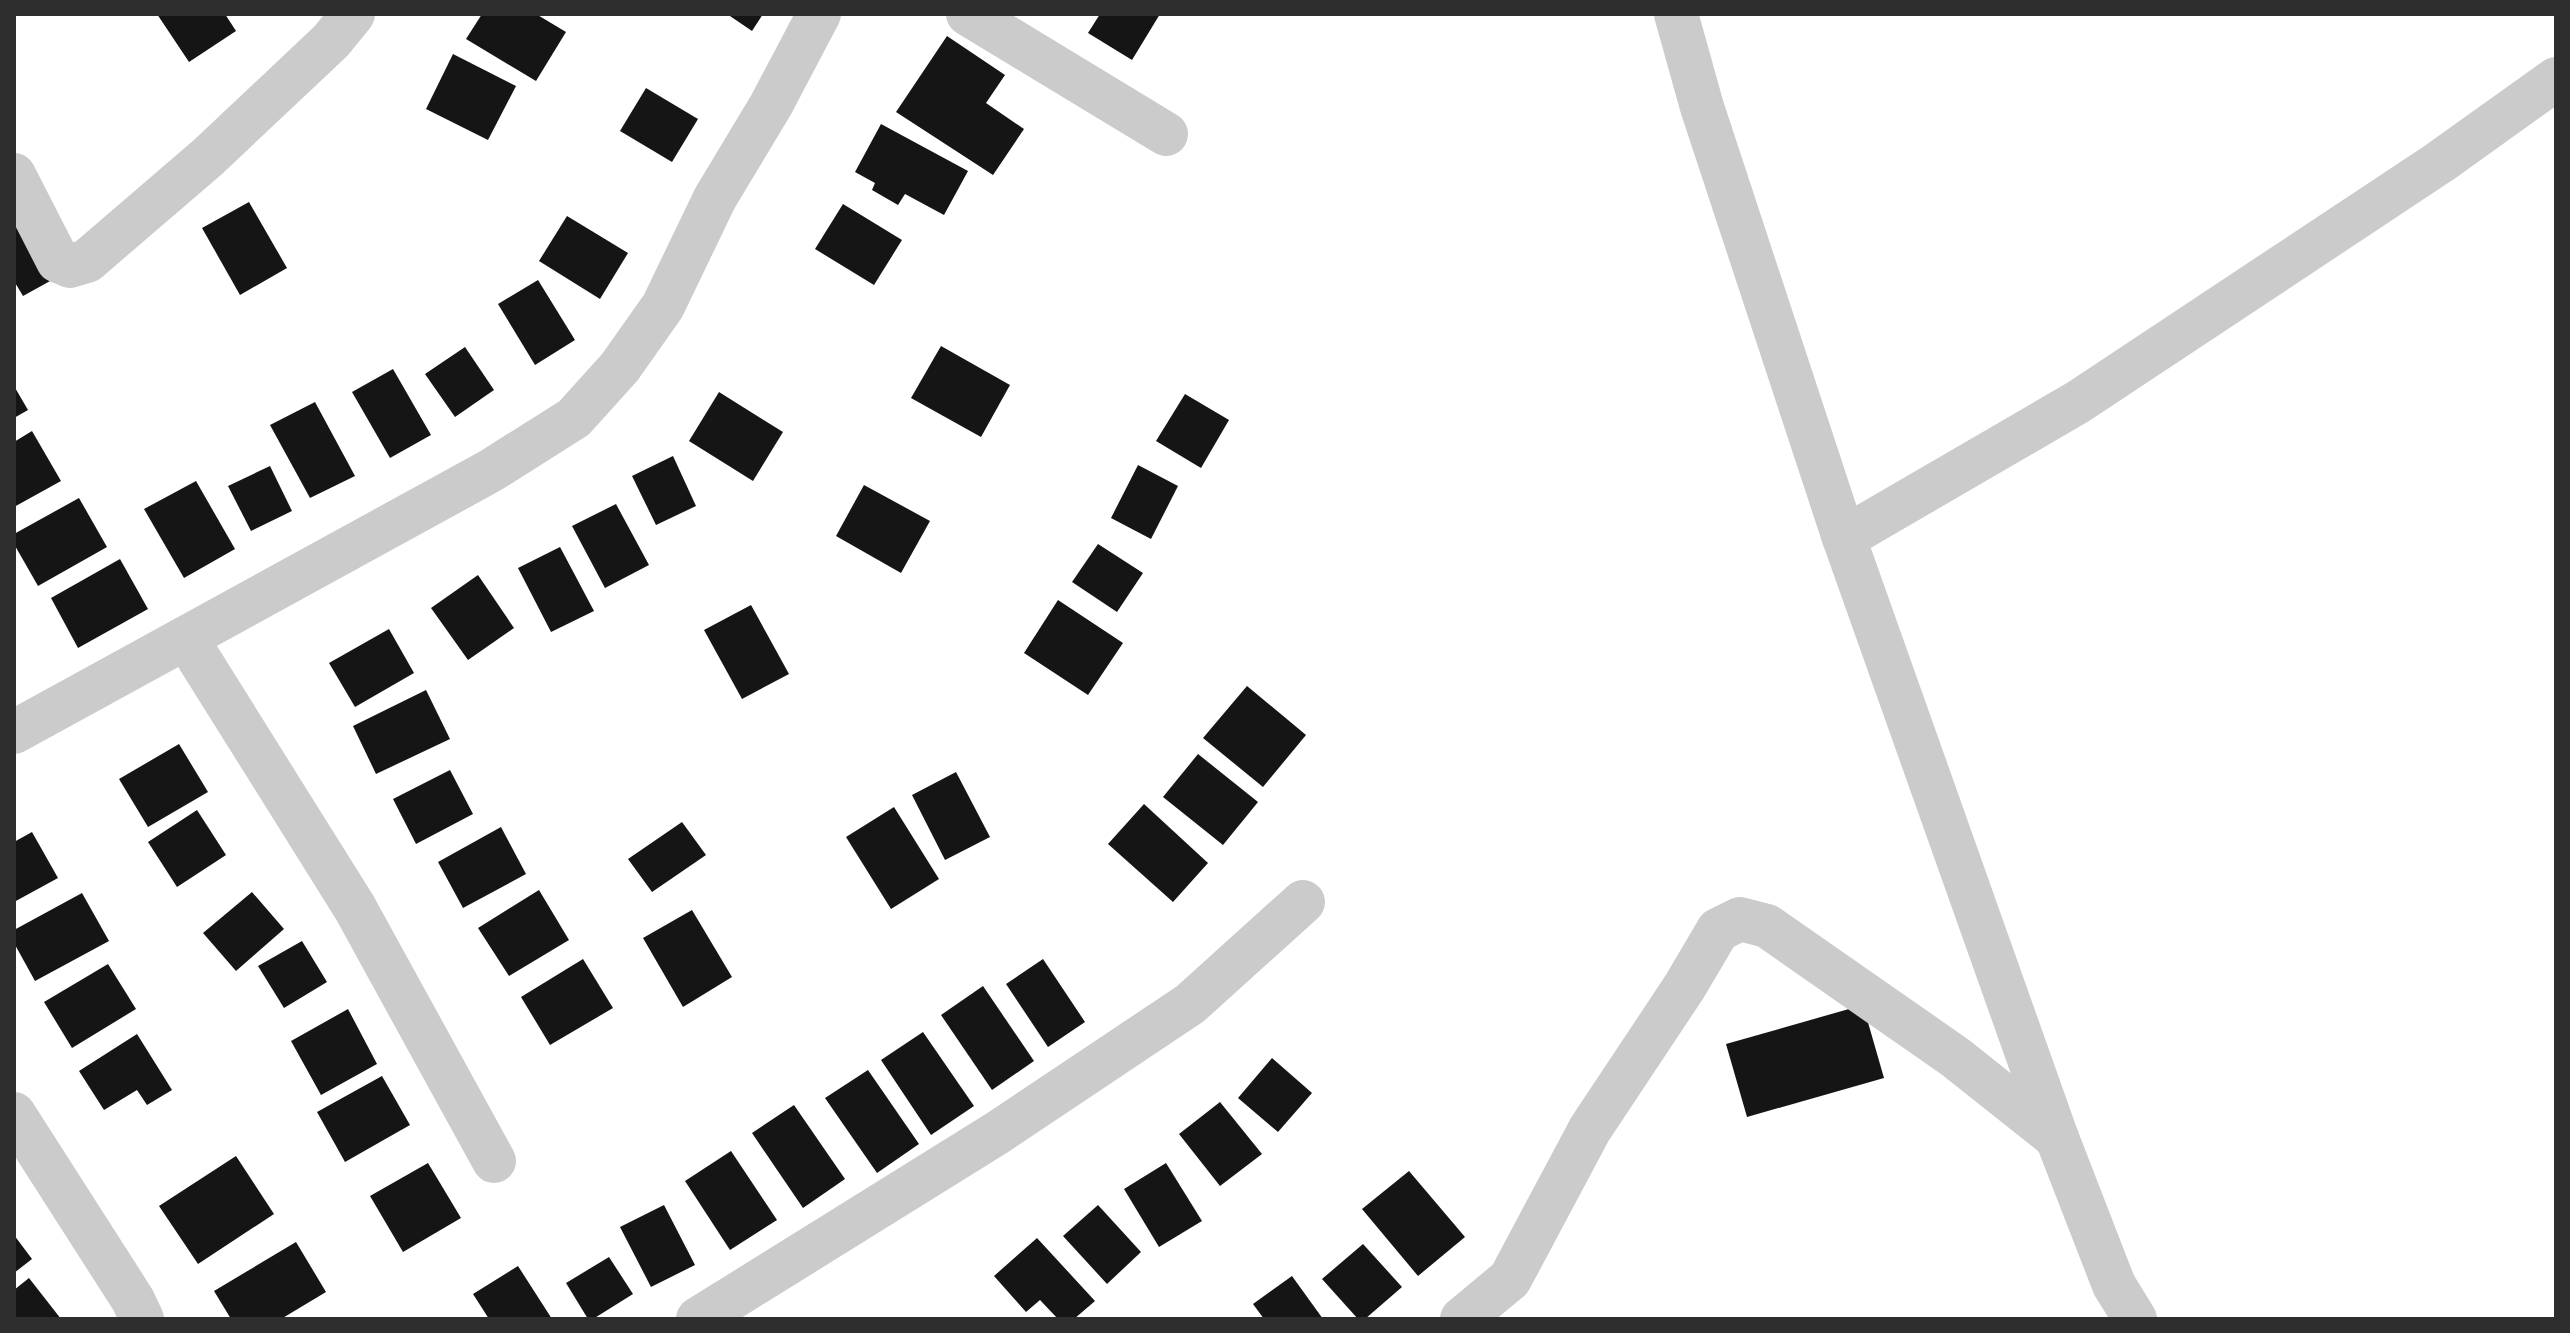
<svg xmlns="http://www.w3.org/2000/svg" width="2570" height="1333" viewBox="0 0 2570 1333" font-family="'Exo 2',sans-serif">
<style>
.building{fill:#151515}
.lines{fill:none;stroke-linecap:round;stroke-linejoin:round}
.minor{stroke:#cbcbcb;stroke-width:44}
</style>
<rect width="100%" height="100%" fill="#fff"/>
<g class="building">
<path d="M 157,14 L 225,14 L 236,31 L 189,62 Z"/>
<path d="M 482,14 L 536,14 L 566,32 L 536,81 L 466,39 Z"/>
<path d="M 727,14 L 763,14 L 752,31 Z"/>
<path d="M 1100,14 L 1160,14 L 1132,60 L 1088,33 Z"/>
<path d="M 947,36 L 1005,75 L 986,103 L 1024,129 L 993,175 L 896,112 Z"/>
<path d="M 453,54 L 516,86 L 488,140 L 426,109 Z"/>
<path d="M 646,88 L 698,119 L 672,162 L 620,131 Z"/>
<path d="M 881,124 L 968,171 L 944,215 L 905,194 L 898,205 L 872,190 L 875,183 L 855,172 Z"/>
<path d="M 249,202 L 287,268 L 240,295 L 202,228 Z"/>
<path d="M 843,204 L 902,240 L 874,285 L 815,249 Z"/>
<path d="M 28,216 L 61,275 L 23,296 L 14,281 L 14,224 Z"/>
<path d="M 567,216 L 628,253 L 600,299 L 539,261 Z"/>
<path d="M 538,280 L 575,340 L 535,365 L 498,304 Z"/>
<path d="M 941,346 L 1010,385 L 981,437 L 911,398 Z"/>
<path d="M 465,347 L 494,390 L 455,417 L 425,374 Z"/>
<path d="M 393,369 L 431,435 L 390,458 L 352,392 Z"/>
<path d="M 14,386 L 28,410 L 14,418 Z"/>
<path d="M 719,392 L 783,432 L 753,481 L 689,441 Z"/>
<path d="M 1185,394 L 1229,420 L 1201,468 L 1156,441 Z"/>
<path d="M 315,402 L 355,476 L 310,498 L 270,425 Z"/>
<path d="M 32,431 L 61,481 L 14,507 L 14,442 Z"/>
<path d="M 673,456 L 696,506 L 656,525 L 632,476 Z"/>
<path d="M 1138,465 L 1178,486 L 1151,539 L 1111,518 Z"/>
<path d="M 270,466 L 292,511 L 251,531 L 228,486 Z"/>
<path d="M 196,481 L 235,549 L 184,578 L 144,509 Z"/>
<path d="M 864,485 L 930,521 L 901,573 L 836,536 Z"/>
<path d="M 79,498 L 107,547 L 38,586 L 14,544 L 14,534 Z"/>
<path d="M 616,504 L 649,565 L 605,588 L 572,526 Z"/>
<path d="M 1098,544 L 1143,573 L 1117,612 L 1072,582 Z"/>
<path d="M 560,547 L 594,611 L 551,632 L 518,568 Z"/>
<path d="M 120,559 L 148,609 L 78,648 L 51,598 Z"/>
<path d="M 478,575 L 514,628 L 468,660 L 431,608 Z"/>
<path d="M 1058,600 L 1123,643 L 1088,695 L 1024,653 Z"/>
<path d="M 751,605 L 789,674 L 742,699 L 704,630 Z"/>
<path d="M 389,629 L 414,673 L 355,707 L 329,663 Z"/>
<path d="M 1247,686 L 1306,735 L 1263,787 L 1203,738 Z"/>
<path d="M 426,690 L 450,739 L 376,774 L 353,726 Z"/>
<path d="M 179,744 L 208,792 L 148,827 L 119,779 Z"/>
<path d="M 1198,754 L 1258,802 L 1223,845 L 1163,797 Z"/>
<path d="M 450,770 L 473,814 L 416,844 L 393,799 Z"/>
<path d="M 956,772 L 990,837 L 945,860 L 912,795 Z"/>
<path d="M 1144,804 L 1208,863 L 1173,902 L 1108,844 Z"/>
<path d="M 894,807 L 939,879 L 891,909 L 846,837 Z"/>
<path d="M 197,810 L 226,855 L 177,887 L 148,842 Z"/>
<path d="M 682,822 L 706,855 L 652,892 L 628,859 Z"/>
<path d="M 501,827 L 526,874 L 463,908 L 438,862 Z"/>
<path d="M 32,832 L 58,878 L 14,902 L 14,842 Z"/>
<path d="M 539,890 L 569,940 L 509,976 L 478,928 Z"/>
<path d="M 252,892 L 284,929 L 236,971 L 203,933 Z"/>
<path d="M 82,893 L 109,941 L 35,981 L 14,943 L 14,930 Z"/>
<path d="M 692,910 L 732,977 L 683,1007 L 643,938 Z"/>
<path d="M 302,941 L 327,982 L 284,1008 L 258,966 Z"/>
<path d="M 583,959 L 613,1008 L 550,1045 L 521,997 Z"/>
<path d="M 1043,959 L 1085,1022 L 1048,1047 L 1006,984 Z"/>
<path d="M 108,964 L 136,1009 L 72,1048 L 44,1002 Z"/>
<path d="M 983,986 L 1034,1061 L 992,1090 L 941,1015 Z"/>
<path d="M 1863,1005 L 1884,1078 L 1747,1117 L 1726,1044 Z"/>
<path d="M 348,1009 L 377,1064 L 321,1095 L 291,1041 Z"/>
<path d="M 923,1032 L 974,1106 L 931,1135 L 881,1060 Z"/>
<path d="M 137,1034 L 172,1090 L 147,1105 L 137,1090 L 104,1110 L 79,1071 Z"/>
<path d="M 1272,1058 L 1312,1093 L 1278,1132 L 1238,1098 Z"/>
<path d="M 868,1070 L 919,1144 L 877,1173 L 825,1098 Z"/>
<path d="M 382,1076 L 410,1125 L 345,1162 L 317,1112 Z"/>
<path d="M 1220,1102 L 1262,1154 L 1220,1186 L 1179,1134 Z"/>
<path d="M 794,1105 L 845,1179 L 803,1208 L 752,1133 Z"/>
<path d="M 731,1151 L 777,1220 L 730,1250 L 685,1181 Z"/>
<path d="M 236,1156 L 274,1214 L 198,1264 L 159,1206 Z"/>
<path d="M 428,1163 L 461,1218 L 403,1252 L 370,1196 Z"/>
<path d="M 1166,1163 L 1202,1221 L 1159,1247 L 1124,1189 Z"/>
<path d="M 1409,1171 L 1465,1237 L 1418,1276 L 1362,1209 Z"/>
<path d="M 664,1205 L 695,1265 L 651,1287 L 620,1227 Z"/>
<path d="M 1098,1205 L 1141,1252 L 1107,1284 L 1063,1236 Z"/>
<path d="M 14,1235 L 32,1259 L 14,1273 Z"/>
<path d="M 1037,1238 L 1095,1301 L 1074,1319 L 1058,1319 L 1040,1300 L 1026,1312 L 994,1276 Z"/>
<path d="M 296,1242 L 326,1292 L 281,1319 L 231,1319 L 214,1291 Z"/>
<path d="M 1363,1244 L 1402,1287 L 1365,1319 L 1358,1319 L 1322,1279 Z"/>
<path d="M 609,1257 L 633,1294 L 593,1319 L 588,1319 L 566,1283 Z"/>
<path d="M 518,1266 L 552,1319 L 489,1319 L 473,1294 Z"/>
<path d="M 1292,1276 L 1323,1319 L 1264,1319 L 1253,1304 Z"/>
<path d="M 29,1278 L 61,1319 L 14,1319 L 14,1290 Z"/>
</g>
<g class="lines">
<g class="minor">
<path d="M 968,14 L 1166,134"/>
<path d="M 1676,14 L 1702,107 L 1844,538 L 2057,1138 L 2114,1285 L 2135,1319"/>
<path d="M 14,175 L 58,261 L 70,266 L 87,261 L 208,157 L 331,41 L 353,14"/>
<path d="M 1844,538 L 2078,402 L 2440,162 L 2556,79"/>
<path d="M 186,638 L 355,908 L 494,1161"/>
<path d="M 14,732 L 490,471 L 574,418 L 620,367 L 663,306 L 715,198 L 771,105 L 819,14"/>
<path d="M 14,1114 L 133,1300 L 142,1319"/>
<path d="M 698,1319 L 997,1133 L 1190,1004 L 1303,902"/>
<path d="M 1462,1319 L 1510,1279 L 1590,1129 L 1685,986 L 1718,930 L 1740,919 L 1767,926 L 1955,1057 L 2057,1138"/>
</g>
</g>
<rect width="2570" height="1333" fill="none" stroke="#2e2e2e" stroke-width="32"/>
</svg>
